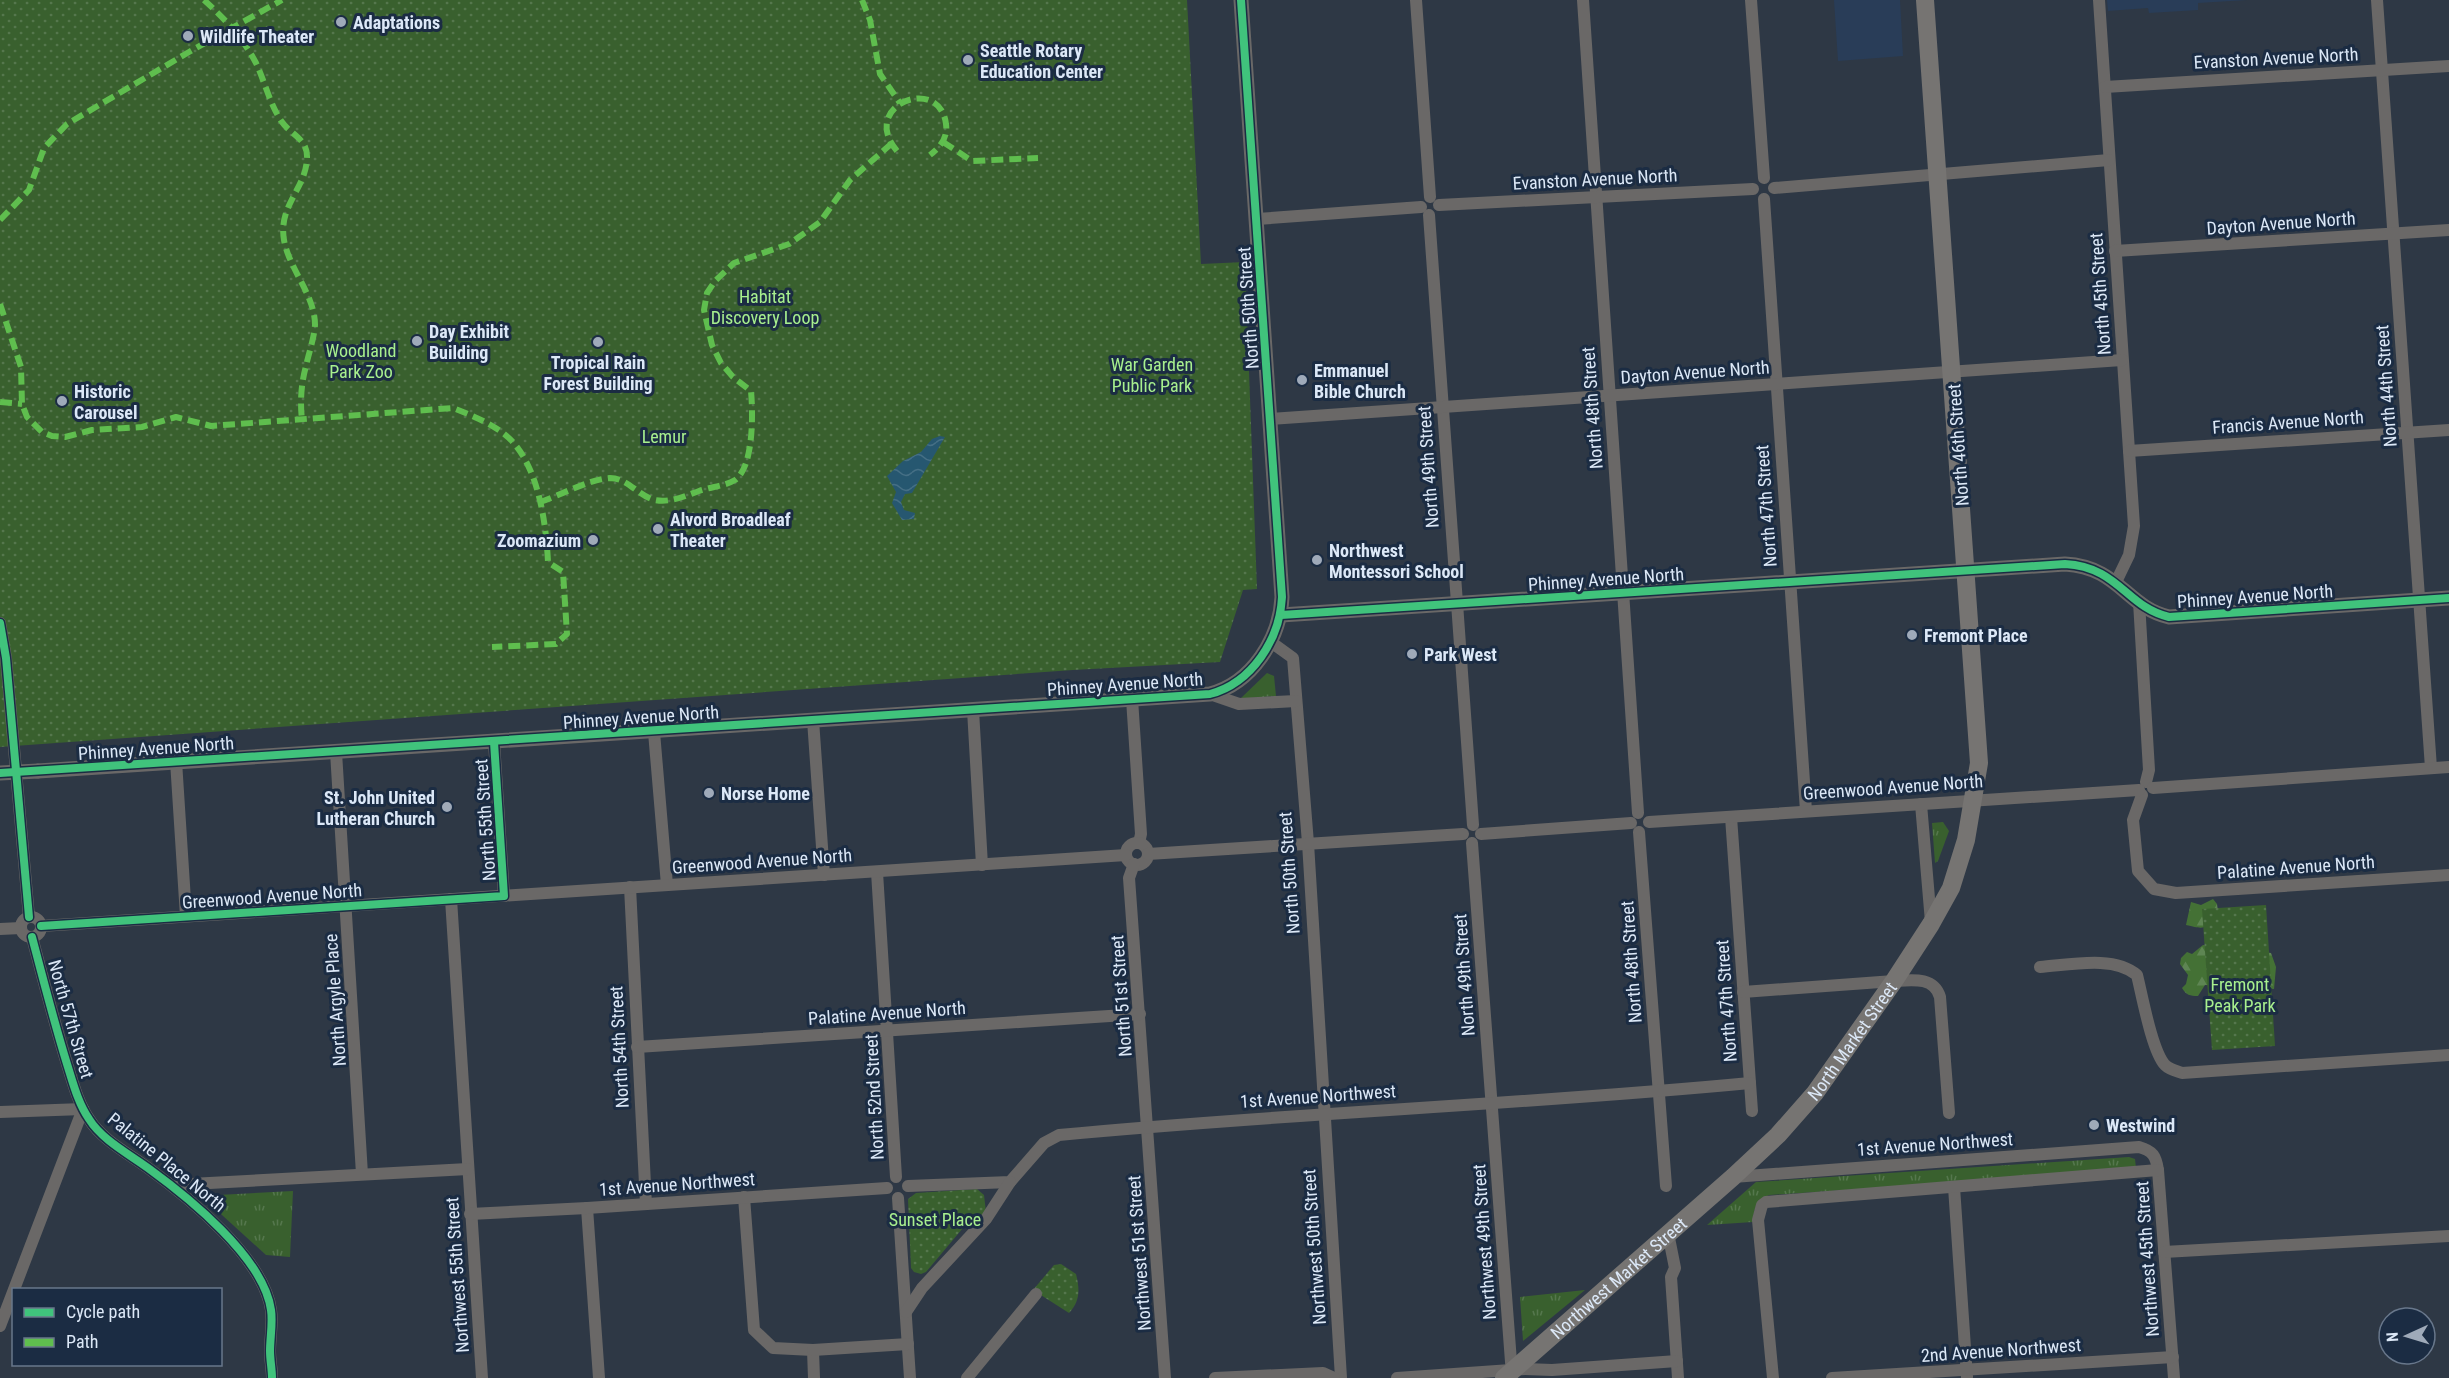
<svg xmlns="http://www.w3.org/2000/svg" width="2449" height="1378" viewBox="0 0 2449 1378" font-family="'Roboto Condensed',sans-serif">
<style>
.built{fill:#293d58}
.grass{fill:url(#grass-tufts)}
.forest{fill:url(#forest-firs)}
.park{fill:url(#park-dots)}
.water{fill:url(#water-waves)}
.lines{fill:none;stroke-linecap:round;stroke-linejoin:round}
.minor{stroke:#6a6867;stroke-width:12}
.tertiary{stroke:#6a6867;stroke-width:15}
.secondary{stroke:#767472;stroke-width:18}
.tertiary-bridge{stroke:#6a6867;stroke-width:15}
.quiet{stroke:#5fbe4e;stroke-width:6;stroke-dasharray:12 6;stroke-linecap:butt}
.cycleway-casing{stroke:#1b2c43;stroke-width:11}
.cycleway{stroke:#40c37c;stroke-width:8}
.poi-dot{fill:#9faab9;stroke:#1b2c43;stroke-width:2}
.labels{text-anchor:middle;dominant-baseline:central;stroke-width:6;stroke-linejoin:round;paint-order:stroke}
.poi-label{font-size:18px;font-weight:bold;fill:#dce8f7;stroke:#1b2c43;text-anchor:start}
.street-label{font-size:18px;fill:#dce8f7;stroke:#1b2c43}
.park-label{font-size:18px;fill:#a8f08e;stroke:#1b2c43}
</style>
<defs>
<pattern id="grass-tufts" width="24" height="20" patternUnits="userSpaceOnUse" patternTransform="scale(1.5)"><rect width="24" height="20" fill="#39602e"/><path d="M3 7l-1-3M5 7V3M7 7l1-3M15 17l-1-3M17 17v-4M19 17l1-3" fill="none" stroke="#55774d"/></pattern>
<pattern id="forest-firs" width="22" height="20" patternUnits="userSpaceOnUse" patternTransform="scale(1.5)"><rect width="22" height="20" fill="#447135"/><path d="M5 1l3.5 6h-7zM16 11l3.5 6h-7z" fill="#5e8553"/></pattern>
<pattern id="park-dots" width="8" height="8" patternUnits="userSpaceOnUse" patternTransform="scale(1.5)"><rect width="8" height="8" fill="#39602e"/><path d="M2 2h.1M6 6h.1" fill="none" stroke="#55774d" stroke-width="1.8" stroke-linecap="round"/></pattern>
<pattern id="water-waves" width="16" height="10" patternUnits="userSpaceOnUse" patternTransform="scale(1.5)"><rect width="16" height="10" fill="#265770"/><path d="M0 5q4-4 8 0t8 0" fill="none" stroke="#456f85"/></pattern>
</defs>
<rect width="100%" height="100%" fill="#2e3845"/>
<g class="built">
<path d="M 1834,0 L 1900,0 L 1903,56 L 1838,61 Z"/>
<path d="M 2107,0 L 2247,0 L 2198,3 L 2198,10 L 2149,13 L 2148,8 L 2108,11 Z"/>
</g>
<g class="grass">
<path d="M 1267,673 L 1274,676 L 1276,696 L 1240,699 Z"/>
<path d="M 1943,822 L 1949,831 L 1938,861 L 1935,863 L 1932,823 Z"/>
<path d="M 2129,1157 L 2135,1159 L 2136,1168 L 2130,1171 L 1769,1195 C 1756,1201 1754,1208 1753,1222 L 1707,1225 L 1756,1182 Z"/>
<path d="M 293,1191 L 290,1257 L 266,1255 L 211,1205 L 218,1195 Z"/>
<path d="M 1585,1290 L 1523,1341 L 1520,1297 Z"/>
</g>
<g class="forest">
<path d="M 2213,899 L 2217,904 L 2218,912 C 2204,929 2207,930 2186,925 L 2191,902 L 2201,905 Z"/>
<path d="M 2203,945 L 2271,953 L 2276,967 L 2274,989 L 2205,985 L 2198,996 C 2190,996 2186,995 2182,988 L 2186,984 L 2188,975 L 2180,964 L 2181,958 L 2187,952 L 2192,954 Z"/>
</g>
<g class="park">
<path d="M 0,0 L 1187,0 L 1201,264 L 1245,262 L 1257,589 L 1243,590 L 1220,662 L 1073,670 L 0,747 Z"/>
<path d="M 2266,905 L 2275,1046 L 2212,1050 L 2202,909 Z"/>
<path d="M 977,1189 L 984,1195 L 986,1212 L 979,1220 L 968,1222 L 926,1272 L 921,1274 L 914,1272 L 911,1268 L 908,1199 L 916,1193 Z"/>
<path d="M 1061,1264 L 1076,1274 C 1080,1290 1080,1301 1069,1313 L 1033,1290 L 1054,1265 Z"/>
</g>
<path class="water" d="M 940,436 L 945,437 L 912,493 L 905,494 L 901,502 L 904,510 L 915,513 L 914,519 L 902,520 L 892,503 L 896,492 L 887,476 L 903,461 L 921,452 L 932,439 Z"/>
<g class="lines">
<g class="minor">
<path d="M 1416,0 L 1430,197"/>
<path d="M 1583,0 L 1638,813"/>
<path d="M 1751,0 L 1764,178"/>
<path d="M 2099,0 L 2134,526 L 2129,555 L 2116,582"/>
<path d="M 2377,0 L 2431,768"/>
<path d="M 2105,87 L 2449,66"/>
<path d="M 1774,188 L 2109,160"/>
<path d="M 1764,199 L 1806,811"/>
<path d="M 1439,205 L 1753,189"/>
<path d="M 1429,215 L 1473,825"/>
<path d="M 1257,219 L 1421,207"/>
<path d="M 2115,251 L 2449,230"/>
<path d="M 1270,419 L 2122,360"/>
<path d="M 2129,451 L 2449,430"/>
<path d="M 2139,602 L 2149,770 L 2146,782"/>
<path d="M 0,623 L 6,658 L 29,917"/>
<path d="M 1271,642 L 1293,658 L 1308,843 L 1341,1378"/>
<path d="M 1210,694 L 1239,704 L 1296,701"/>
<path d="M 1132,699 L 1141,834 L 1139,843"/>
<path d="M 973,710 L 982,865"/>
<path d="M 813,720 L 824,875"/>
<path d="M 654,732 L 667,885"/>
<path d="M 494,742 L 504,896"/>
<path d="M 336,752 L 362,1174"/>
<path d="M 176,761 L 186,916"/>
<path d="M 2153,788 L 2449,767"/>
<path d="M 2142,795 L 2133,820 L 2138,871 L 2154,889 L 2176,893 L 2449,875"/>
<path d="M 1921,804 L 1931,922"/>
<path d="M 1731,817 L 1752,1111"/>
<path d="M 1649,822 L 2139,790"/>
<path d="M 1639,832 L 1666,1186"/>
<path d="M 1481,834 L 1631,823"/>
<circle cx="1137" cy="854" r="11"/>
<path d="M 1472,843 L 1512,1375"/>
<path d="M 1148,854 L 1463,834"/>
<path d="M 1134,864 L 1129,878 L 1165,1378"/>
<path d="M 877,872 L 896,1177"/>
<path d="M 630,887 L 646,1204"/>
<path d="M 451,899 L 482,1378"/>
<circle cx="31" cy="927" r="10"/>
<path d="M 41,926 L 1126,855"/>
<path d="M 0,929 L 21,928"/>
<path d="M 32,937 C 43,979 54,1022 67,1064 C 73,1083 78,1103 89,1119 C 102,1140 129,1154 148,1168 C 188,1197 264,1258 271,1310 C 273,1323 270,1338 270,1351 C 270,1360 272,1369 272,1378"/>
<path d="M 2040,967 C 2069,965 2114,955 2137,975 C 2142,995 2152,1051 2165,1065 C 2170,1070 2177,1071 2182,1073 L 2449,1055"/>
<path d="M 1743,992 L 1894,981 C 1911,980 1934,976 1940,997 L 1949,1113"/>
<path d="M 637,1047 L 1140,1014"/>
<path d="M 0,1112 L 83,1109"/>
<path d="M 1733,1177 L 2139,1147 C 2153,1151 2156,1156 2158,1170 L 2174,1378"/>
<path d="M 172,1185 L 468,1169"/>
<path d="M 908,1186 L 1010,1182 L 1044,1143 L 1059,1135 C 1289,1113 1520,1105 1750,1083"/>
<path d="M 1954,1187 L 1967,1377"/>
<path d="M 744,1197 L 754,1330 L 773,1348 L 813,1350 L 814,1378"/>
<path d="M 898,1198 L 910,1378"/>
<path d="M 587,1208 L 599,1378"/>
<path d="M 470,1214 L 587,1208 L 887,1188"/>
<path d="M 1668,1233 L 1675,1268 L 1671,1277 L 1678,1378"/>
<path d="M 2164,1252 L 2449,1236"/>
<path d="M 906,1312 L 922,1288 L 986,1219 L 1010,1182"/>
<path d="M 0,1326 L 83,1109"/>
<path d="M 813,1350 L 908,1344"/>
<path d="M 967,1378 L 1036,1294"/>
<path d="M 1215,1378 L 1323,1373 L 1334,1378"/>
<path d="M 1397,1378 L 1525,1369 L 1552,1370 L 1677,1361"/>
<path d="M 1773,1378 L 1758,1220 L 1762,1205 L 1766,1202 L 2158,1170"/>
<path d="M 1832,1378 L 2173,1357"/>
</g>
<g class="tertiary">
<path d="M 1281,615 L 2065,564 C 2119,567 2126,607 2169,617 L 2449,598"/>
<path d="M 38,771 L 1210,694 C 1252,683 1280,639 1282,597 L 1241,0"/>
</g>
<path class="secondary" id="s1" d="M 1504,1378 L 1733,1177 L 1778,1135 L 1815,1093 L 1894,981 L 1931,924 L 1951,888 L 1966,840 L 1979,763 L 1925,0"/>
<path class="tertiary-bridge" d="M 0,773 L 38,771"/>
<g class="quiet">
<path d="M 204,0 C 224,18 243,38 256,63 C 265,82 270,105 282,122 C 291,135 308,139 307,158 C 306,189 278,205 284,240 C 289,269 315,295 315,325 C 314,339 309,352 306,366 C 301,384 300,402 302,420"/>
<path d="M 862,0 L 870,20 L 880,74 L 900,103"/>
<path d="M 943,142 L 972,161 L 1038,158"/>
<path d="M 897,151 C 858,105 940,74 946,124 C 948,138 940,147 930,155"/>
<path d="M 0,220 L 29,190 L 44,148 L 67,124 L 189,52 L 282,0"/>
<path d="M 0,304 L 21,367 L 22,404 L 27,417 L 42,432 L 52,436 L 65,437 L 92,430 L 142,427 L 176,417 L 211,426 L 453,408 C 471,415 488,422 503,433 C 538,459 546,522 548,562 L 563,572 L 567,634 L 556,644 L 492,647"/>
<path d="M 0,402 L 22,404"/>
<path d="M 540,502 C 561,495 590,479 610,478 C 628,478 638,496 655,500 C 670,503 685,496 699,491 C 710,487 725,486 735,480 C 754,467 753,412 751,391 L 733,377 L 721,363 L 712,345 L 704,310 L 707,293 L 715,281 L 734,263 L 789,244 L 820,222 L 850,180 L 891,144"/>
</g>
<g class="cycleway-casing">
<g id="cycleway">
<path d="M 1281,615 L 2065,564 C 2119,567 2126,607 2169,617 L 2449,598"/>
<path d="M 0,623 L 6,658 L 29,917"/>
<path d="M 0,773 L 1210,694 C 1252,683 1280,639 1282,597 L 1241,0"/>
<path d="M 41,926 L 504,896 L 494,742"/>
<path d="M 32,937 C 43,979 54,1022 67,1064 C 73,1083 78,1103 89,1119 C 102,1140 129,1154 148,1168 C 188,1197 264,1258 271,1310 C 273,1323 270,1338 270,1351 C 270,1360 272,1369 272,1378"/>
</g>
</g>
<use href="#cycleway" class="cycleway"/>
</g>
<g class="poi-dot">
<circle cx="341" cy="22" r="6"/>
<circle cx="188" cy="36" r="6"/>
<circle cx="968" cy="60" r="6"/>
<circle cx="417" cy="341" r="6"/>
<circle cx="598" cy="342" r="6"/>
<circle cx="1302" cy="380" r="6"/>
<circle cx="62" cy="401" r="6"/>
<circle cx="658" cy="529" r="6"/>
<circle cx="593" cy="540" r="6"/>
<circle cx="1317" cy="560" r="6"/>
<circle cx="1912" cy="635" r="6"/>
<circle cx="1412" cy="654" r="6"/>
<circle cx="709" cy="793" r="6"/>
<circle cx="447" cy="807" r="6"/>
<circle cx="2094" cy="1125" r="6"/>
</g>
<g class="labels">
<g class="poi-label">
<text x="353" y="22">Adaptations</text>
<text x="200" y="36">Wildlife Theater</text>
<text x="980" y="50">Seattle Rotary<tspan x="980" dy="21">Education Center</tspan></text>
<text x="429" y="331">Day Exhibit<tspan x="429" dy="21">Building</tspan></text>
<text x="598" y="362" text-anchor="middle">Tropical Rain<tspan x="598" dy="21">Forest Building</tspan></text>
<text x="1314" y="370">Emmanuel<tspan x="1314" dy="21">Bible Church</tspan></text>
<text x="74" y="391">Historic<tspan x="74" dy="21">Carousel</tspan></text>
<text x="670" y="519">Alvord Broadleaf<tspan x="670" dy="21">Theater</tspan></text>
<text x="581" y="540" text-anchor="end">Zoomazium</text>
<text x="1329" y="550">Northwest<tspan x="1329" dy="21">Montessori School</tspan></text>
<text x="1924" y="635">Fremont Place</text>
<text x="1424" y="654">Park West</text>
<text x="721" y="793">Norse Home</text>
<text x="435" y="797" text-anchor="end">St. John United<tspan x="435" dy="21">Lutheran Church</tspan></text>
<text x="2106" y="1125">Westwind</text>
</g>
<g class="street-label">
<text transform="translate(2276 58) rotate(-3)">Evanston Avenue North</text>
<text transform="translate(1595 179) rotate(-3)">Evanston Avenue North</text>
<text transform="translate(2281 223) rotate(-4)">Dayton Avenue North</text>
<text transform="translate(2100 294) rotate(-94)">North 45th Street</text>
<text transform="translate(1248 308) rotate(-94)">North 50th Street</text>
<text transform="translate(1695 372) rotate(-4)">Dayton Avenue North</text>
<text transform="translate(2386 386) rotate(-94)">North 44th Street</text>
<text transform="translate(1592 408) rotate(-94)">North 48th Street</text>
<text transform="translate(2288 422) rotate(-4)">Francis Avenue North</text>
<text transform="translate(1958 445) rotate(-94)">North 46th Street</text>
<text transform="translate(1428 467) rotate(-94)">North 49th Street</text>
<text transform="translate(1766 506) rotate(-94)">North 47th Street</text>
<text transform="translate(1606 579) rotate(-4)">Phinney Avenue North</text>
<text transform="translate(2255 596) rotate(-4)">Phinney Avenue North</text>
<text transform="translate(1125 684) rotate(-4)">Phinney Avenue North</text>
<text transform="translate(641 717) rotate(-4)">Phinney Avenue North</text>
<text transform="translate(156 748) rotate(-4)">Phinney Avenue North</text>
<text transform="translate(1893 787) rotate(-4)">Greenwood Avenue North</text>
<text transform="translate(485 820) rotate(-94)">North 55th Street</text>
<text transform="translate(762 861) rotate(-4)">Greenwood Avenue North</text>
<text transform="translate(2296 867) rotate(-4)">Palatine Avenue North</text>
<text transform="translate(1289 873) rotate(-94)">North 50th Street</text>
<text transform="translate(272 896) rotate(-4)">Greenwood Avenue North</text>
<text transform="translate(1631 962) rotate(-94)">North 48th Street</text>
<text transform="translate(1464 975) rotate(-94)">North 49th Street</text>
<text transform="translate(1121 996) rotate(-94)">North 51st Street</text>
<text transform="translate(335 1000) rotate(-94)">North Argyle Place</text>
<text transform="translate(1726 1001) rotate(-94)">North 47th Street</text>
<text transform="translate(887 1013) rotate(-4)">Palatine Avenue North</text>
<text transform="translate(71 1019) rotate(74)">North 57th Street</text>
<text stroke="none"><textPath href="#s1" startOffset="486">North Market Street</textPath></text>
<text transform="translate(619 1047) rotate(-93)">North 54th Street</text>
<text transform="translate(1318 1096) rotate(-4)">1st Avenue Northwest</text>
<text transform="translate(874 1097) rotate(-93)">North 52nd Street</text>
<text transform="translate(1935 1144) rotate(-4)">1st Avenue Northwest</text>
<text transform="translate(167 1162) rotate(39)">Palatine Place North</text>
<text transform="translate(677 1184) rotate(-4)">1st Avenue Northwest</text>
<text transform="translate(1484 1242) rotate(-94)">Northwest 49th Street</text>
<text transform="translate(1314 1247) rotate(-94)">Northwest 50th Street</text>
<text transform="translate(1139 1253) rotate(-94)">Northwest 51st Street</text>
<text transform="translate(2147 1259) rotate(-94)">Northwest 45th Street</text>
<text transform="translate(457 1275) rotate(-94)">Northwest 55th Street</text>
<text stroke="none"><textPath href="#s1" startOffset="152">Northwest Market Street</textPath></text>
<text transform="translate(2001 1350) rotate(-4)">2nd Avenue Northwest</text>
</g>
<g class="park-label">
<text x="765" y="296">Habitat<tspan x="765" dy="21">Discovery Loop</tspan></text>
<text x="361" y="350">Woodland<tspan x="361" dy="21">Park Zoo</tspan></text>
<text x="1152" y="364">War Garden<tspan x="1152" dy="21">Public Park</tspan></text>
<text x="664" y="436">Lemur</text>
<text x="2240" y="984">Fremont<tspan x="2240" dy="21">Peak Park</tspan></text>
<text x="935" y="1219">Sunset Place</text>
</g>
</g>
<rect x="12" y="1288" width="210" height="78" fill="#1b2c43" stroke="#68778b" stroke-width="1.5"/>
<rect x="24" y="1308" width="30" height="9" fill="#40c37c" stroke="#68778b" stroke-width="1.5"/>
<text x="66" y="1318" font-size="18" fill="#dce8f7">Cycle path</text>
<rect x="24" y="1338" width="30" height="9" fill="#5fbe4e" stroke="#68778b" stroke-width="1.5"/>
<text x="66" y="1348" font-size="18" fill="#dce8f7">Path</text>
<g transform="translate(2407 1336) rotate(266)"><circle r="28" fill="#1b2c43" stroke="#68778b" stroke-width="1.5"/>
<path d="M0-4.5L10 22L0 15L-10 22Z" fill="#9faab9"/>
<text y="-9" font-size="16" font-weight="bold" text-anchor="middle" fill="#dce8f7">N</text>
</g>
</svg>
